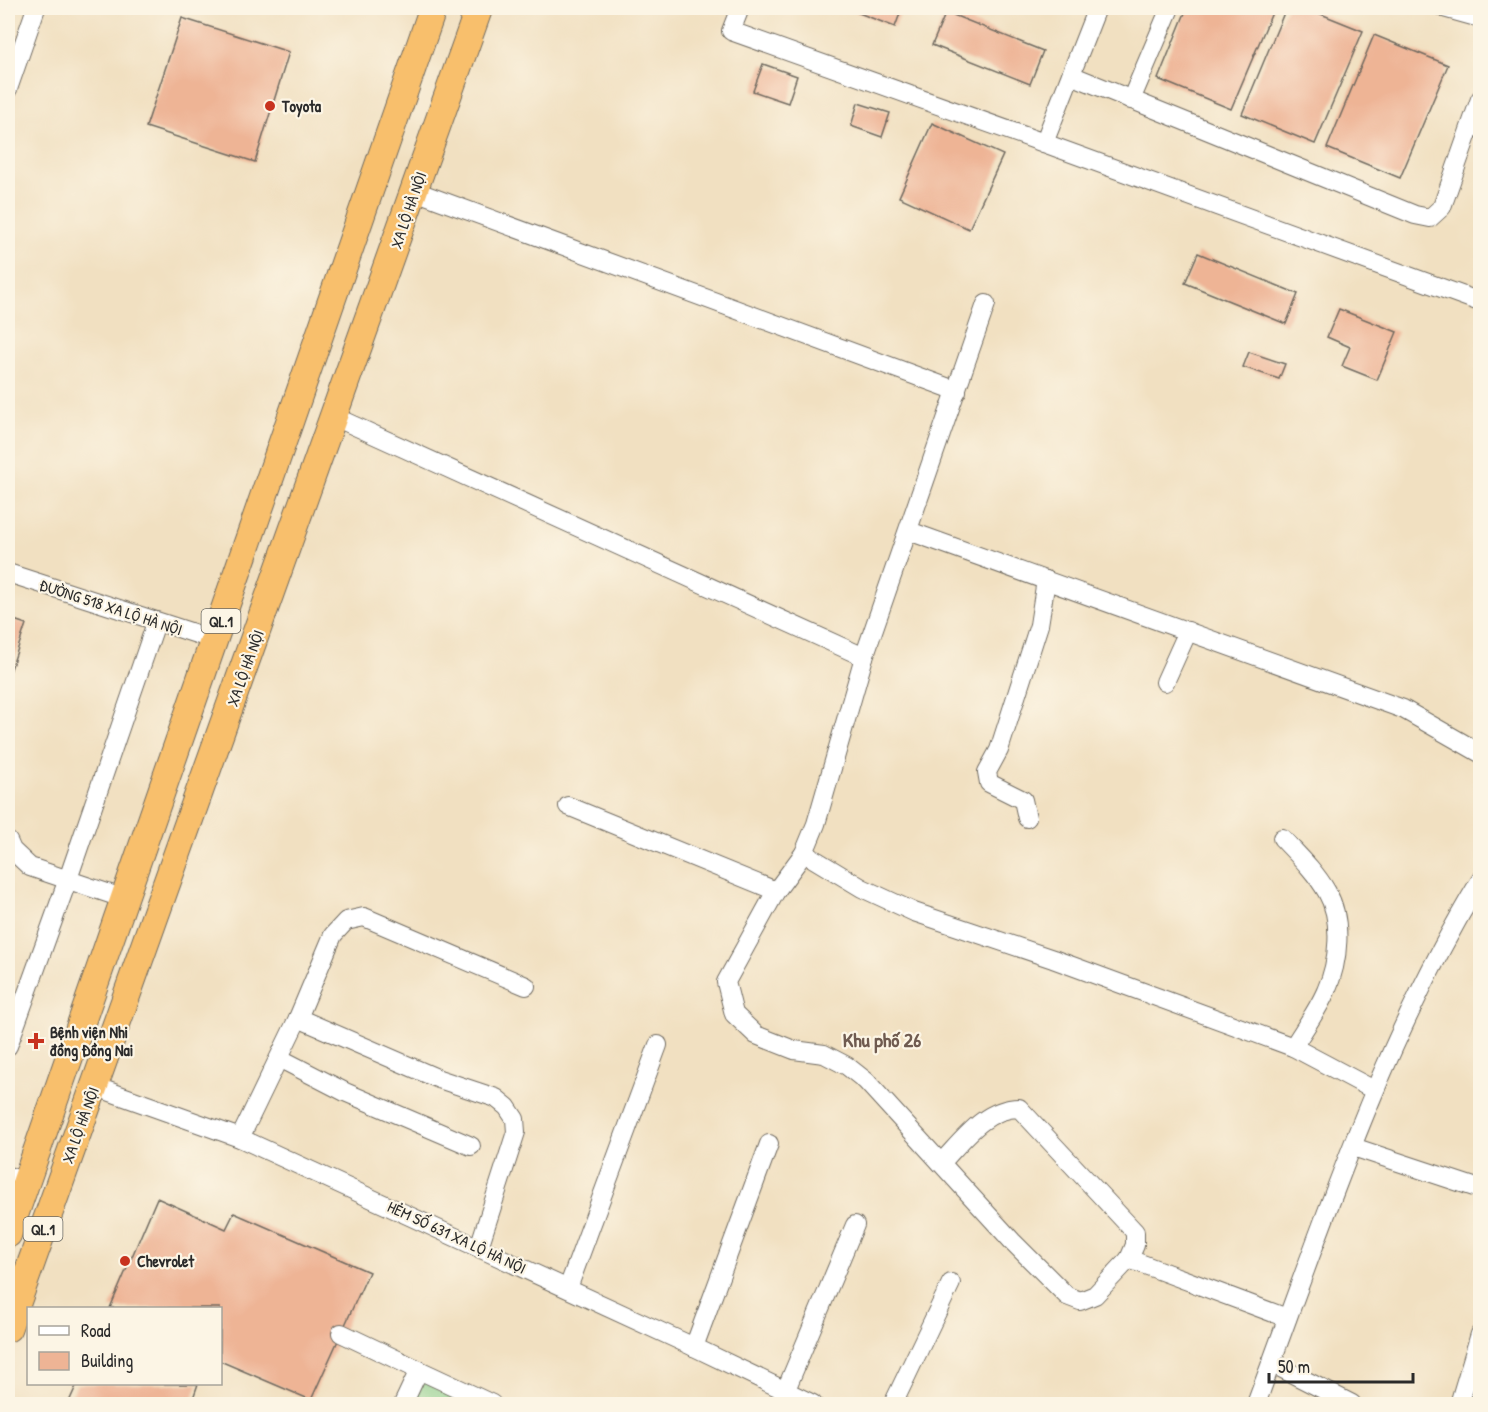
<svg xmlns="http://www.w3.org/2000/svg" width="1488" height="1412" viewBox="0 0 1488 1412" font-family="'Patrick Hand',sans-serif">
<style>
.green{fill:#86cc87;stroke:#587c59;stroke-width:1.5}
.building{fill:#eeb495}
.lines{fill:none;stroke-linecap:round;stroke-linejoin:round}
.minor-casing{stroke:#706a60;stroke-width:20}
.highway-casing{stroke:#706a60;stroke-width:29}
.minor{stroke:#fff;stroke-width:18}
.highway{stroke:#f8bf6c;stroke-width:27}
.poi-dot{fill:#c8321e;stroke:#fcf5e5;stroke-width:2}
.labels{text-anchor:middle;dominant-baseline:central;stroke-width:4.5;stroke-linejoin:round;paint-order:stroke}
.shield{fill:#fcf5e5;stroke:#6a6863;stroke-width:1.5}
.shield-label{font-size:15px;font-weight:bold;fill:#2b2b2b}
.poi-label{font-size:16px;font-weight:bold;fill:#2b2b2b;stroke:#fcf5e5;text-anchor:start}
.street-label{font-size:16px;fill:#2b2b2b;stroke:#fcf5e5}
.quarter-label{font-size:20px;font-weight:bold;fill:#6f5b50;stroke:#fcf5e5}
</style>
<rect width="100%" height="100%" fill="#fcf5e5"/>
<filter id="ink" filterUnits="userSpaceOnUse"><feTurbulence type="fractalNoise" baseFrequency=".0167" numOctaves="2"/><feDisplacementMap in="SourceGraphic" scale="12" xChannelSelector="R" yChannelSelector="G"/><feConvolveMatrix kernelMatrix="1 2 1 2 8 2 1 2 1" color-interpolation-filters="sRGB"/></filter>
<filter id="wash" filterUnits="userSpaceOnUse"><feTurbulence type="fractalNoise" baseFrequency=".008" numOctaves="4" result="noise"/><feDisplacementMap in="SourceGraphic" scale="24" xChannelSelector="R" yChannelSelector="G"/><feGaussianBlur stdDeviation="1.35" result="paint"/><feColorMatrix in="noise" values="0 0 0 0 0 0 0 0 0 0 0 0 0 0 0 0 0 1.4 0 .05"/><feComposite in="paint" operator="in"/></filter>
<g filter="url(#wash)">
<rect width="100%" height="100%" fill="#f1e0c1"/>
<path class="green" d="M 422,1379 L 476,1404 L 423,1404 L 413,1399 Z"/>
<g id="blocks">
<g class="building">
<path d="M 846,8 L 902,8 L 895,27 Z"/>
<path d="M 1187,8 L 1274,8 L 1231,109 L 1158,79 Z"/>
<path d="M 1286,8 L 1306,8 L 1363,31 L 1315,144 L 1242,114 Z"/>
<path d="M 946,12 L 1043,51 L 1030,84 L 932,45 Z"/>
<path d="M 182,18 L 289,52 L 255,162 L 146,127 Z"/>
<path d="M 1374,35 L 1448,65 L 1400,178 L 1327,148 Z"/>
<path d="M 763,64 L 797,76 L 788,103 L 753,91 Z"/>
<path d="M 858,103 L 890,113 L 882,137 L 851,126 Z"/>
<path d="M 932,123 L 1003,155 L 969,229 L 899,197 Z"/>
<path d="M 1198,253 L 1298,294 L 1286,324 L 1185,283 Z"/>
<path d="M 1339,309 L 1397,332 L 1377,380 L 1342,366 L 1350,347 L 1327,337 Z"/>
<path d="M 1249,352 L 1285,364 L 1279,379 L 1243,367 Z"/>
<path d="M 8,618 L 26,624 L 8,678 Z"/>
<path d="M 157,1198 L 226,1229 L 234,1213 L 369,1272 L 311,1400 L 220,1361 L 220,1308 L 110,1308 Z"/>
<path d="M 77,1384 L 198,1384 L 191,1404 L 68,1404 Z"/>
</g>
</g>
</g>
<g filter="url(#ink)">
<use href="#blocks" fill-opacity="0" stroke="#706a60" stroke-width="1.5"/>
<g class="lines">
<g class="minor-casing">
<g id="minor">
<path d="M 740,8 L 731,31 L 1044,143"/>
<path d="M 1097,8 L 1044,143 L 1480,302"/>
<path d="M 1444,8 L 1480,18"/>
<path d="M 1071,75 L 1415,215 L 1430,218 L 1442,207 L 1480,99"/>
<path d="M 8,89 L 36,8"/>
<path d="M 1131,100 L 1170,8"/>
<path d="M 415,191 L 957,391"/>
<path d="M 986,304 L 864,657 L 816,824 L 804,853 L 776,891 L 726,982 L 734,1014 L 756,1035 L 794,1050 L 824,1054 L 847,1066 L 866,1081 L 1012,1241 L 1067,1296 L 1080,1301 L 1095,1295 L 1129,1259 L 1287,1318"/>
<path d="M 335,417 L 864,657"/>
<path d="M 909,531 L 1403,709 L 1480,753"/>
<path d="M 8,573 L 215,640"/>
<path d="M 1165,682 L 1188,631"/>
<path d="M 568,806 L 776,891"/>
<path d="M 1027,818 L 1023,800 L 989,783 L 987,772 L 999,750 L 1039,625 L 1046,580"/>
<path d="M 1282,838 C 1298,855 1315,871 1327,892 C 1343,920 1339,962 1326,991 C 1318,1010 1304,1029 1293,1047"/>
<path d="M 8,841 L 12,850 L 30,867 L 125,899"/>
<path d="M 804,853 L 862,888 L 914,912 L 1053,959 L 1293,1047 L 1374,1090"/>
<path d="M 298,1018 L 439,1079 L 496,1098 L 507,1107 L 515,1119 L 516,1132 L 479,1247"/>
<path d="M 8,1046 L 68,879 L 156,623"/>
<path d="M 279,1058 L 345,1092 L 471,1146"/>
<path d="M 94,1086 L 240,1138 L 694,1347 L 813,1404"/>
<path d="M 240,1138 L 298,1018 L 333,935 L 346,921 L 364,917 L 526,986"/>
<path d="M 1353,1147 L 1480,1189"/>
<path d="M 941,1163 C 963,1140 985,1108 1019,1108 L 1135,1232 L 1135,1245 L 1129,1259"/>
<path d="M 8,1176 L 26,1182"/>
<path d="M 568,1288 L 658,1045"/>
<path d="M 341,1333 L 419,1370"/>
<path d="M 694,1347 L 769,1144"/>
<path d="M 1271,1363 L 1352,1404"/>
<path d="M 785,1392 L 855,1225"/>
<path d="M 403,1404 L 419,1370 L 492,1404"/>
<path d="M 893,1404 L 951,1283"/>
<path d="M 1256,1404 C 1322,1227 1381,1044 1480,881"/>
<path d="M 1459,1404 L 1480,1334"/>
</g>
</g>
<g class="highway-casing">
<g id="highway">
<path d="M 8,1234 L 433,8"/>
<path d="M 8,1328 L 479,8"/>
</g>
</g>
<use href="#minor" class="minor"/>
<use href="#highway" class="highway"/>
</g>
</g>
<g class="poi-dot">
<circle cx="270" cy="106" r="6"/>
<path d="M33 1032h6v6h6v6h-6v6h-6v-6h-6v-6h6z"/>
<circle cx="125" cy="1261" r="6"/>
</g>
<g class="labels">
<g class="shield">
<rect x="201.5" y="609" width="39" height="24" rx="4.5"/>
<rect x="23.5" y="1217" width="39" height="24" rx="4.5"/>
</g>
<g class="shield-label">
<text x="221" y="621">QL.1</text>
<text x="43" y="1229">QL.1</text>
</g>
<g class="poi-label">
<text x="282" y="106">Toyota</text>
<text x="50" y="1032">Bệnh viện Nhi<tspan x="50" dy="18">đồng Đồng Nai</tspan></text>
<text x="137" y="1261">Chevrolet</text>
</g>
<g class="street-label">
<text transform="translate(408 210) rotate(-71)">XA LỘ HÀ NỘI</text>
<text transform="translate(111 607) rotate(18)">ĐƯỜNG 518 XA LỘ HÀ NỘI</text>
<text transform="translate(245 668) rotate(-70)">XA LỘ HÀ NỘI</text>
<text transform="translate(80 1125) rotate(-70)">XA LỘ HÀ NỘI</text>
<text transform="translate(457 1237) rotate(25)">HẺM SỐ 631 XA LỘ HÀ NỘI</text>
</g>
<g class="quarter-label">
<text x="882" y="1039">Khu phố 26</text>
</g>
</g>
<rect width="1488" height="1412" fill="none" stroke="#fcf5e5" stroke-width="30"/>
<rect x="27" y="1307" width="195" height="78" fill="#fcf5e5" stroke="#a8a49b" stroke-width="1.5"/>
<rect x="39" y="1326" width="30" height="9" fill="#ffffff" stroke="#a8a49b" stroke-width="1.5"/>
<text x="81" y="1337" font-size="18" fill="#2b2b2b">Road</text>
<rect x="39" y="1352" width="30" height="18" fill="#eeb495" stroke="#a8a49b" stroke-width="1.5"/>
<text x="81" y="1367" font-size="18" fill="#2b2b2b">Building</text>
<path d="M1269 1373v9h144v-9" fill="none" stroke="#2b2b2b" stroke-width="3"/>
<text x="1278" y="1373" font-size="18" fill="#2b2b2b" stroke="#fcf5e5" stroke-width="4.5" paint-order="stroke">50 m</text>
</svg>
